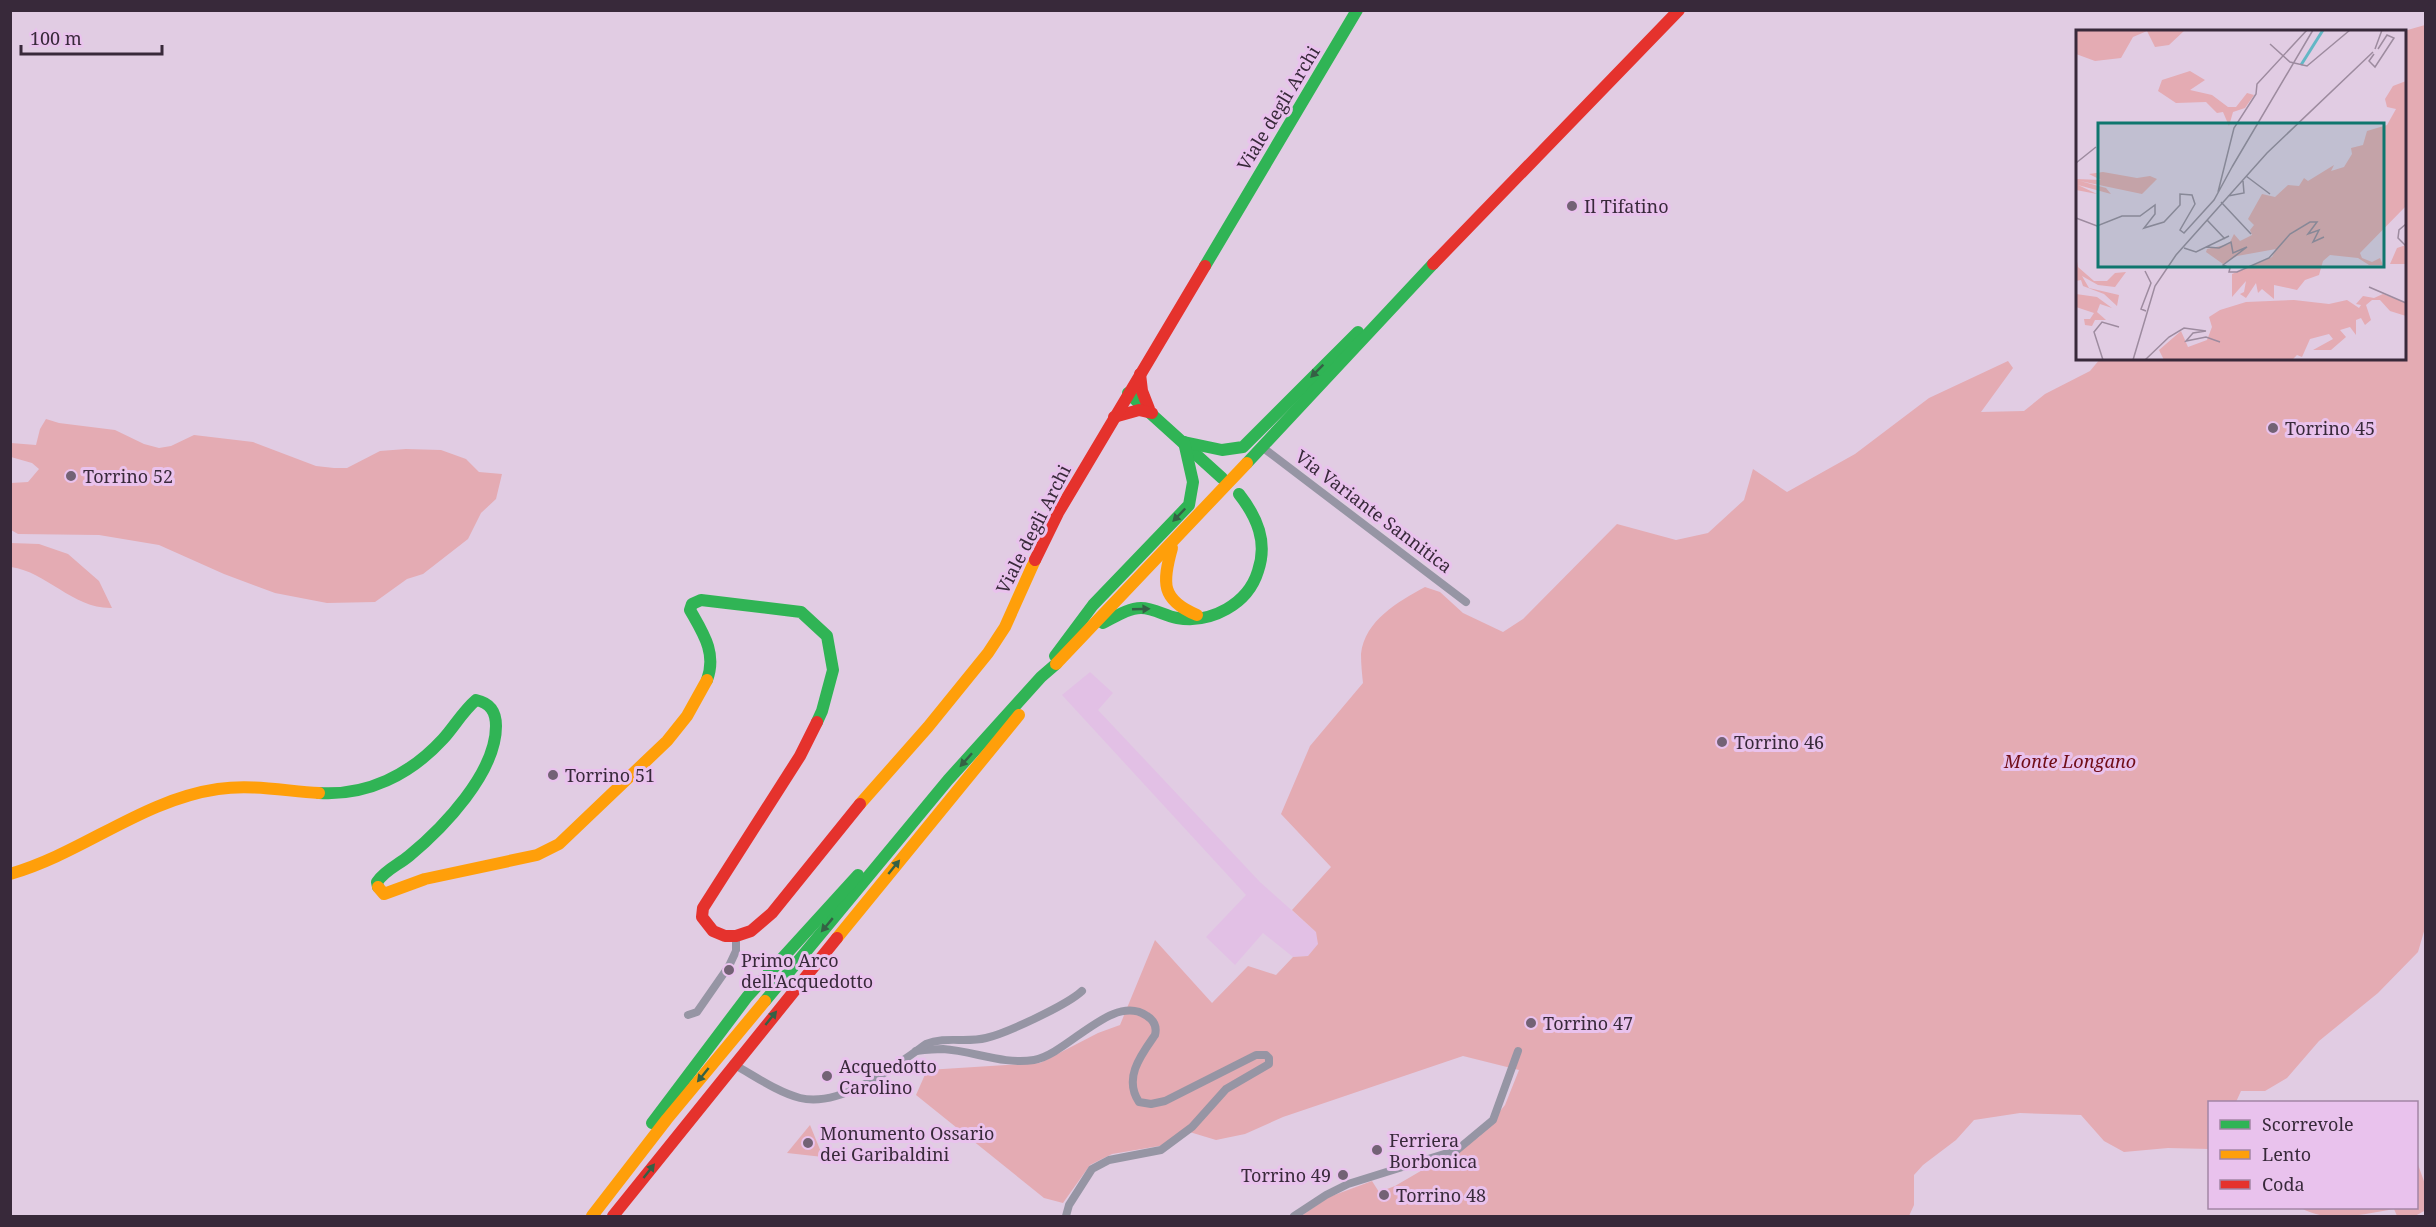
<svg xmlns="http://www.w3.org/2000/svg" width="2436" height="1227" viewBox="0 0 2436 1227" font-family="'Noto Serif',serif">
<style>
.built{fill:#e2c0e5}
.green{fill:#e4abb3}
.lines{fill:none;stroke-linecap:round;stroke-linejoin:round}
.street{stroke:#9695a4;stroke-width:8}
.fast{stroke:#30b455;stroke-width:12}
.slow{stroke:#ff9f0a;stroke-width:12}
.jam{stroke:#e5322d;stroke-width:12}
.oneway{fill:#356145}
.poi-dot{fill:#736275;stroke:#e9c2ed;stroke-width:2}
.labels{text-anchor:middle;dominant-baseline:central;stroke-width:6;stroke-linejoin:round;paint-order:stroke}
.street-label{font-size:18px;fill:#38293a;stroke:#e9c2ed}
.poi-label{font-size:18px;fill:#38293a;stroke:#e9c2ed;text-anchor:start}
.park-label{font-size:18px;font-style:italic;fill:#700d17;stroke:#e9c2ed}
.inset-river{fill:none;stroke:#63b7c5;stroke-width:3}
.inset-road{fill:none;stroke:#9d8b9f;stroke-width:1.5}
.view{fill:#0f766e;fill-opacity:0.15;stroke:#0f766e;stroke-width:3}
.inset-edge{fill:none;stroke:#38293a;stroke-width:3}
</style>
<rect width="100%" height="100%" fill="#e1cce3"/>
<path class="built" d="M 1090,672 L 1113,693 L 1098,710 L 1260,882 L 1316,932 L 1319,944 L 1308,956 L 1293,957 L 1263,933 L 1235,965 L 1206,937 L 1246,895 L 1062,695 Z"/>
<g class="green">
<path d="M 2425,25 L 2425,928 L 2418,952 L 2378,993 L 2319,1041 L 2287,1078 L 2265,1091 L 2241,1091 L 2236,1102 L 2210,1102 L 2209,1149 L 2168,1148 L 2124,1152 L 2104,1141 L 2081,1115 L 2020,1113 L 1974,1120 L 1956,1140 L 1923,1165 L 1914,1175 L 1914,1205 L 1909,1216 L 1301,1216 L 1329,1197 L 1372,1181 L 1379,1192 L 1395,1186 L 1479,1137 L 1505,1105 L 1519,1070 L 1463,1056 L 1283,1117 L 1245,1134 L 1216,1140 L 1183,1130 L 1165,1145 L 1112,1154 L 1090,1165 L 1063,1203 L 1044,1198 L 916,1095 L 927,1070 L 1040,1063 L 1098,1033 L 1120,1025 L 1155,940 L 1212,1003 L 1248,966 L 1276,975 L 1293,957 L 1308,956 L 1318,944 L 1316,932 L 1292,910 L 1331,867 L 1281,814 L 1310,746 L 1363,683 C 1362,674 1361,664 1361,654 C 1365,620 1398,602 1425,587 L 1440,592 L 1463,613 L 1503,632 L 1523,619 L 1617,524 L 1676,540 L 1708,533 L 1744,500 L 1753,469 L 1787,492 L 1855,454 L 1929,398 L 2008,361 L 2013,368 L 1981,412 L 2024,411 L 2045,394 L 2090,371 L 2100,359 L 2404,358 L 2404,31 Z"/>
<path d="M 46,419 L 59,423 L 115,430 L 144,444 L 159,448 L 171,446 L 194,435 L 253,442 L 316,466 L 334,468 L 347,468 L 380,451 L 406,449 L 441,450 L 466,459 L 479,472 L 502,474 L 496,499 L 481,513 L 468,539 L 423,574 L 407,579 L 375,602 L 327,603 L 275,593 L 224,574 L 159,545 L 99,535 L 18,534 L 11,530 L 11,483 L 28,482 L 39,469 L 32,463 L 11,457 L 11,443 L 36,445 L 40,429 Z"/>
<path d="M 11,543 L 39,544 L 68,554 L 99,581 L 112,608 C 73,609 47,572 11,567 Z"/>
<path d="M 810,1125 L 823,1157 L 787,1153 Z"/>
<path d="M 2417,1162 L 2425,1184 L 2426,1210 L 2415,1216 L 2397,1216 L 2394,1209 C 2363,1214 2329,1224 2301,1208 L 2416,1208 Z"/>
</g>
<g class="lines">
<g class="street">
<path d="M 1262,447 L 1466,602"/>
<path d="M 688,1015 L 697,1012 L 729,966 L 736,951 L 736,936"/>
<path d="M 916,1051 C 925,1050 934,1049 943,1049 C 974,1051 1003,1065 1034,1060 C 1068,1054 1113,992 1147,1016 C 1155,1021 1157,1027 1155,1035 C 1141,1055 1123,1078 1139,1102 L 1151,1104 L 1165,1101 L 1256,1055 L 1266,1055 L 1269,1058 L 1269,1064 L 1226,1089 L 1192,1127 L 1161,1150 L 1109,1160 L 1092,1169 L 1069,1205 L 1066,1216"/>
<path d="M 733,1064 C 755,1076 777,1092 800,1098 C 841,1108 894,1067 926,1044 C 945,1036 966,1043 986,1038 C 1007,1033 1067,1005 1082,991"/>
<path d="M 1294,1216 L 1326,1195 L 1348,1184 L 1457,1150 L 1493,1120 L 1518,1051"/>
</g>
<g class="fast">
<path d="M 1205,266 L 1357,10"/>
<path d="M 1128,393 L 1222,478"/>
<path d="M 1184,442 L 1222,450 L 1243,447 L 1358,332"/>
<path d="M 1247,463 L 1433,264"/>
<path d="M 1103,623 C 1115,617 1128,608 1141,608 C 1154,608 1165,616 1177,618 C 1211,624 1248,604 1258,571 C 1268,542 1257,517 1239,494"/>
<path d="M 1055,656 L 1093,605 L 1189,505 L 1193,482 L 1184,442"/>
<path d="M 707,680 C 717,653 703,633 690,610 L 692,604 L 701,600 L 801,612 L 827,636 L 833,670 L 822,711 L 817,722"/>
<path d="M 319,793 C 367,796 410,775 443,739 C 454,727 463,711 476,700 C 490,703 496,711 496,726 C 496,773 443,828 409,856 C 398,865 385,870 377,882 L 378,887"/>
<path d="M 765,1001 L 948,780 L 1041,677 L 1056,664"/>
<path d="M 652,1123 L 747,997 L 858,875"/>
</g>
<g class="slow">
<path d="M 1172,548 C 1162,583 1161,600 1197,615"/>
<path d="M 1056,664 L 1247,463"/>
<path d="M 860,804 L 928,727 L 988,653 L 1005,627 L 1035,560"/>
<path d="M 10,874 C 83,853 142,800 218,789 C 252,784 285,791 319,793"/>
<path d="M 378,887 L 384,894 L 425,879 L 537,855 L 559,844 L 667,741 L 687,716 L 707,680"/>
<path d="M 837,938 L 1019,715"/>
<path d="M 592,1216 L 667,1119 L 765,1001"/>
</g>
<g class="jam">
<path d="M 1433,264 L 1679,10"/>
<path d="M 1140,374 L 1142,391 L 1149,409"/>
<path d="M 1114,417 L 1139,410 L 1152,413"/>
<path d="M 1035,560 L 1058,513 L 1205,266"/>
<path d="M 817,722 L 800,756 L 703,908 L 702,917 L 713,931 L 725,936 L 736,936 L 751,931 L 772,913 L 860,804"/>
<path d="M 613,1216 L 837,938"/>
</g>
</g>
<defs><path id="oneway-solid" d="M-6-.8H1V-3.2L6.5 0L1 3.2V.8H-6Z" transform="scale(1.5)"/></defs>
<g class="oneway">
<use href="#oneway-solid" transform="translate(1317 371) rotate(135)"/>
<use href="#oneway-solid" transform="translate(1179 515) rotate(134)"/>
<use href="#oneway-solid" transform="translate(1141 609) rotate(-2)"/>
<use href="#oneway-solid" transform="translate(966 760) rotate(132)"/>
<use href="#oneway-solid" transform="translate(894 867) rotate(-51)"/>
<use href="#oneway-solid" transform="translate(827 925) rotate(130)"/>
<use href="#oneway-solid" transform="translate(771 1018) rotate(-51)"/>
<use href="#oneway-solid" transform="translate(703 1075) rotate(129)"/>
<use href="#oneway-solid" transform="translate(649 1171) rotate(-52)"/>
</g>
<g class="poi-dot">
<circle cx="1572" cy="206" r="6"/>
<circle cx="2273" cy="428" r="6"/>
<circle cx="71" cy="476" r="6"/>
<circle cx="1722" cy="742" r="6"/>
<circle cx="553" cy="775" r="6"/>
<circle cx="729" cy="970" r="6"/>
<circle cx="1531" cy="1023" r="6"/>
<circle cx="827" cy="1076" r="6"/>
<circle cx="808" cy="1143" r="6"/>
<circle cx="1377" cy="1150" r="6"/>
<circle cx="1343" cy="1175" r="6"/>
<circle cx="1384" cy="1195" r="6"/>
</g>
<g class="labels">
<g class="street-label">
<text transform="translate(1278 108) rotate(-59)">Viale degli Archi</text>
<text transform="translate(1374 511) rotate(37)">Via Variante Sannitica</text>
<text transform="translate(1033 529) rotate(-63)">Viale degli Archi</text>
</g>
<g class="poi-label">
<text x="1584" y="206">Il Tifatino</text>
<text x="2285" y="428">Torrino 45</text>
<text x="83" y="476">Torrino 52</text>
<text x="1734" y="742">Torrino 46</text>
<text x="565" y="775">Torrino 51</text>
<text x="741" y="960">Primo Arco<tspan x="741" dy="21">dell'Acquedotto</tspan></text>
<text x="1543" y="1023">Torrino 47</text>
<text x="839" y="1066">Acquedotto<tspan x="839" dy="21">Carolino</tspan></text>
<text x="820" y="1133">Monumento Ossario<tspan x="820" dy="21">dei Garibaldini</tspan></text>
<text x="1389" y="1140">Ferriera<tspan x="1389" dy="21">Borbonica</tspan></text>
<text x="1331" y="1175" text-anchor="end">Torrino 49</text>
<text x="1396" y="1195">Torrino 48</text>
</g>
<g class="park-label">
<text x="2070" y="761">Monte Longano</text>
</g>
</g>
<g transform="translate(2076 30)">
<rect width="330" height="330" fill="#e1cce3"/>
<path d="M 0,0 L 109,0 L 93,15 L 79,17 L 71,1 L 57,7 L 45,28 L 19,31 L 0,24 ZM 114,41 L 129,50 L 114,60 L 136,65 L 152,77 L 160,77 L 171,63 L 178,65 L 169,78 L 157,82 L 153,96 L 147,82 L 141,83 L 130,72 L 100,73 L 82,61 L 86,50 ZM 330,51 L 330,176 L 284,223 L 286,228 L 296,232 L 304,228 L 307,235 L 293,235 L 282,228 L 254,225 L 247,231 L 243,245 L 229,250 L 221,260 L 198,255 L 198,269 L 186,259 L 182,263 L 180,253 L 170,268 L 164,264 L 168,262 L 170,251 L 156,267 L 156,244 L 196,227 L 200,219 L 161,226 L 147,234 L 130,222 L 131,219 L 153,214 L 158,204 L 164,211 L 176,205 L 174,200 L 178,195 L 172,189 L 186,164 L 199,167 L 212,155 L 223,156 L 228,148 L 232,151 L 258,135 L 255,141 L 268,137 L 276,124 L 275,118 L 287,115 L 291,101 L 311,95 L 320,79 L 311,77 L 309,69 L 317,56 ZM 27,142 L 61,148 L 74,146 L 81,149 L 66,164 L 4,151 L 30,158 L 35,164 L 2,155 L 21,164 L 0,160 L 0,149 L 25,150 L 13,144 ZM 330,215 L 330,234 L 314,234 L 321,218 ZM 0,226 L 2,237 L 18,251 L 31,251 L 39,243 L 50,242 L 39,257 L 22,255 L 6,246 L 13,258 L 43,265 L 41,276 L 28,264 L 7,256 L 5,250 L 0,251 ZM 0,264 L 21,267 L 36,278 L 24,274 L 21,282 L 30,290 L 19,290 L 16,296 L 9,295 L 8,289 L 14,289 L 18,283 L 0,277 ZM 307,264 L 330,273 L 330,286 L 314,281 L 304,270 L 296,270 L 290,275 L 295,290 L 289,295 L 285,288 L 280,290 L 280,305 L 274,297 L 264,300 L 270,307 L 255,320 L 237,320 L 257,309 L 253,304 L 234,309 L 226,327 L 221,325 L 216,330 L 88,330 L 83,320 L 105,301 L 112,317 L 131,310 L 136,297 L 133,287 L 144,280 L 170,272 L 218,270 L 253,274 L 271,270 L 283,278 L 285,275 L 280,274 L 287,266 L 298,268 Z" fill="#e4abb3"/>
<path class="inset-river" d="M 225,35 L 247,0"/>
<path class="inset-road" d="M 194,14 L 214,32 L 231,36 L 274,0M 299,19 L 306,0M 298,24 L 293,31 L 299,37 L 318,8 L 311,5 L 302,19M 0,133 L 20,117M 156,137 L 237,0M 170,146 L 194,164M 142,162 L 158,98 L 180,64 L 181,54 L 231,0M 152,166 L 168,163 L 167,151M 145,172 L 175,204M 0,188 L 21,196 L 46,186 L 64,186 L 79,175 L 79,184 L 68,198 L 88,192 L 104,175 L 104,164 L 116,165 L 119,174 L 104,200 L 108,203 L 138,170 L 156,137M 131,190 L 149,209M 330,194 L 323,200 L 322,208 L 330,216M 130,217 L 143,218 L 155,212 L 157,223 L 171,217 L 147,235 L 154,238 L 153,242 L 161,242 L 193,228 L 214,204 L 234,192 L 241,192 L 232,204 L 243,200 L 237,212 L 248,207M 108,218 L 120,222 L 153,206M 69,241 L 75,253 L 65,279 L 70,281M 293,257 L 330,273M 27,330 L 18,302 L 26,292 L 43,297M 57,330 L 79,256 L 100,225 L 191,123 L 297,22M 69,330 L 93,307 L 108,298 L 130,301 L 117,303 L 110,311 L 130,307 L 144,312"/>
<path class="view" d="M 22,93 L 308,93 L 308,237 L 22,237 Z"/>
<rect width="330" height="330" class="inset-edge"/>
</g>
<rect width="2436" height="1227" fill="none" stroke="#38293a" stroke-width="24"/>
<rect x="2208" y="1101" width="210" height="108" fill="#e9c2ed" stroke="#a285a5" stroke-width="1.5"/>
<rect x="2220" y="1120" width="30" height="9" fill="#30b455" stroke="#a285a5" stroke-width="1.5"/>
<text x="2262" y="1131" font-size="18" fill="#38293a">Scorrevole</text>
<rect x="2220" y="1150" width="30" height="9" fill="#ff9f0a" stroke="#a285a5" stroke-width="1.5"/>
<text x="2262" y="1161" font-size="18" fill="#38293a">Lento</text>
<rect x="2220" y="1180" width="30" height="9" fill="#e5322d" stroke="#a285a5" stroke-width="1.5"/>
<text x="2262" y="1191" font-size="18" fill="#38293a">Coda</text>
<path d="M21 45v9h141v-9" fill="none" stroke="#38293a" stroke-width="3"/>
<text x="30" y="45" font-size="18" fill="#38293a" stroke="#e9c2ed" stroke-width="4.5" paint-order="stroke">100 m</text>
</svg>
